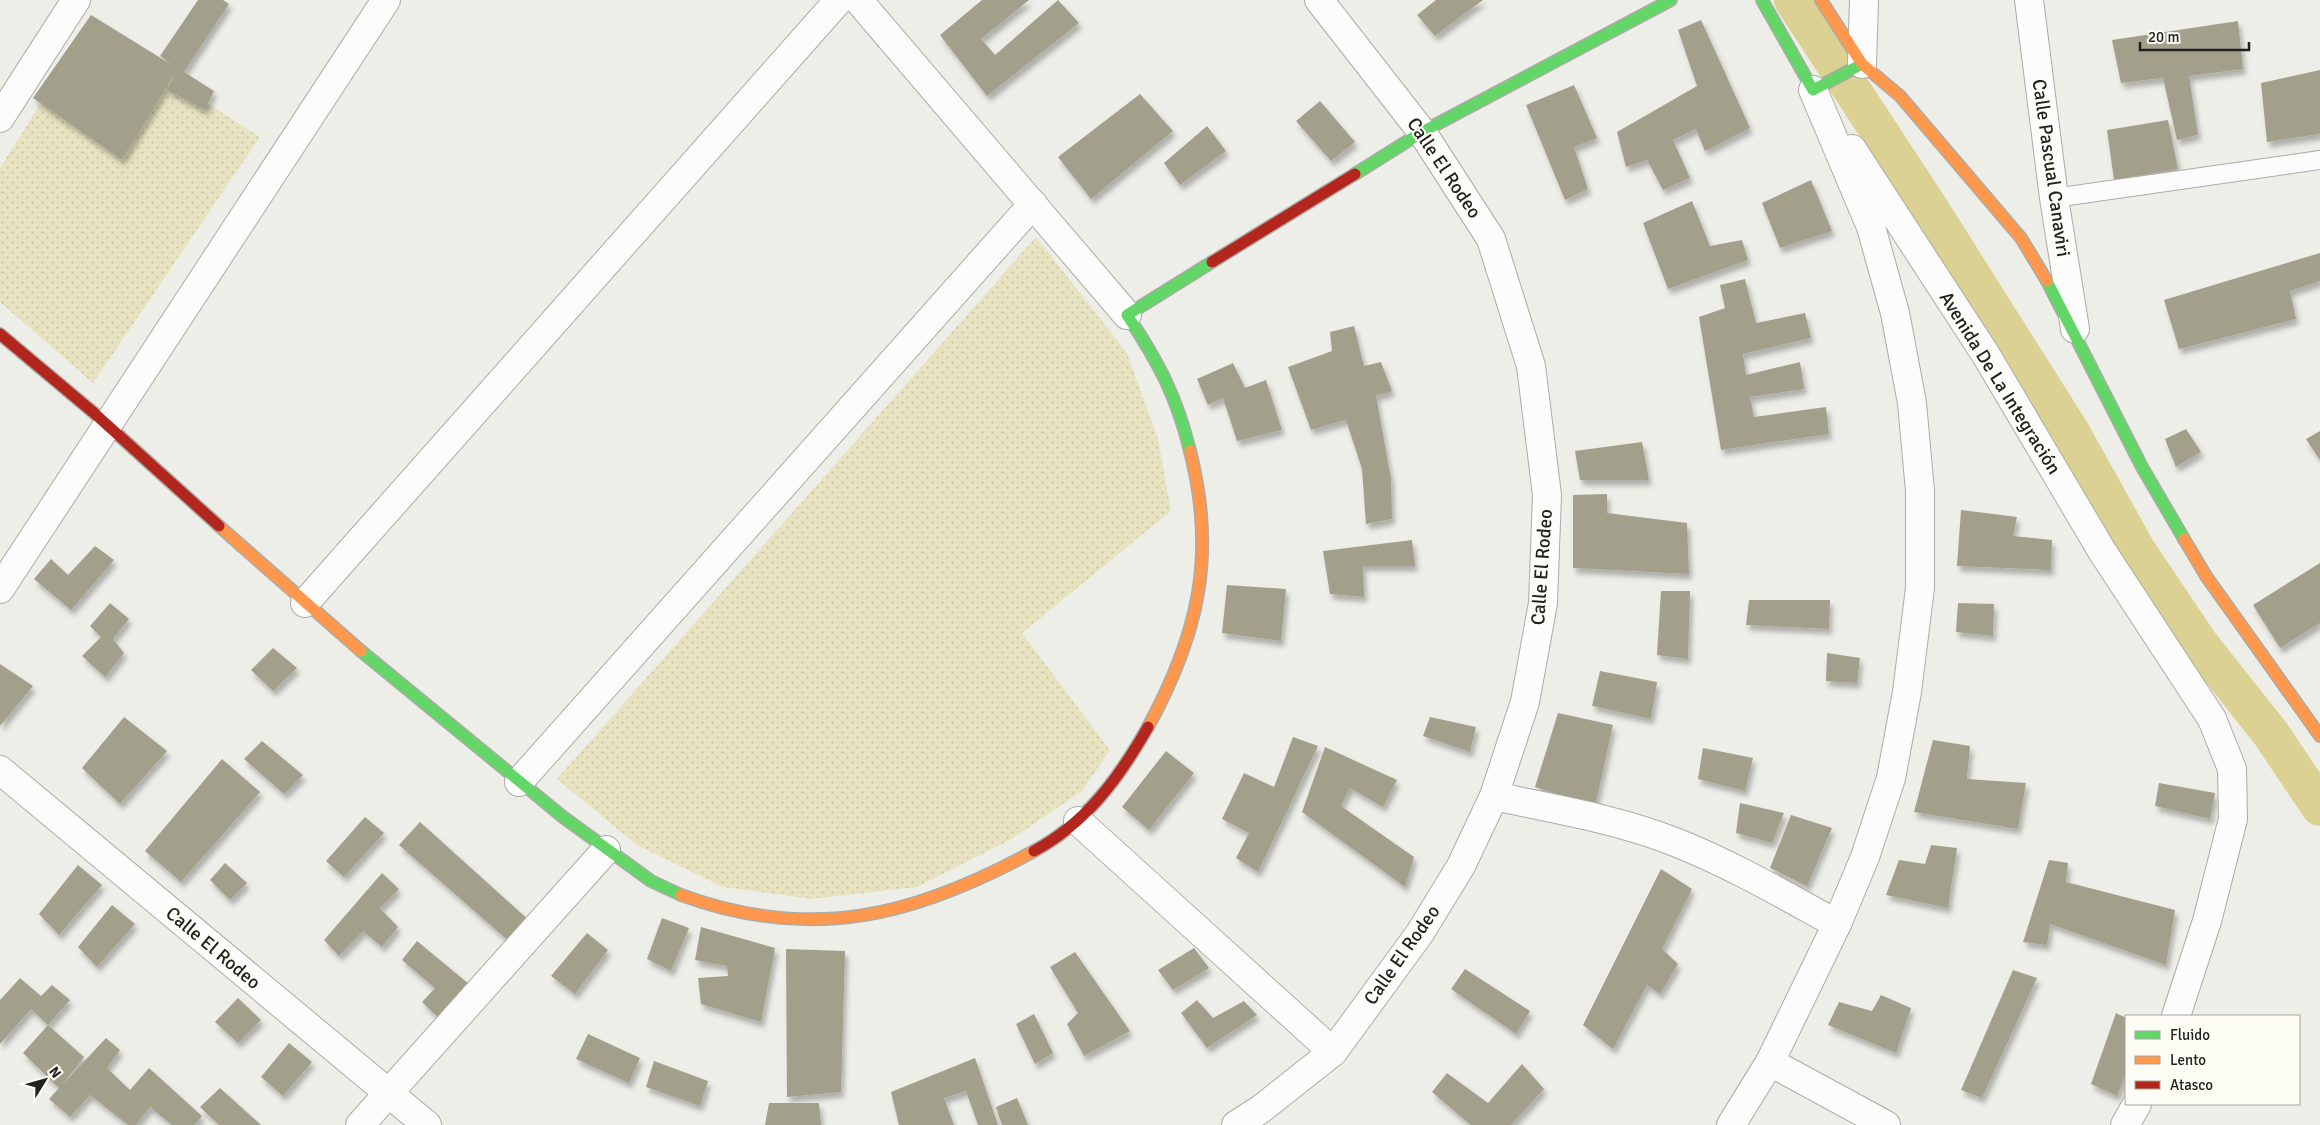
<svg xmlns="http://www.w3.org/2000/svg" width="2320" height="1125" viewBox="0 0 2320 1125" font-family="Signika,sans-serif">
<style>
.park{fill:url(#park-dots)}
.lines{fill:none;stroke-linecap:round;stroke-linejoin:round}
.canal{stroke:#dad192;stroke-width:38}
.building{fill:#a2a08b;filter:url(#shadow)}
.lane-casing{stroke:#ababa7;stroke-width:20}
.street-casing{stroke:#ababa7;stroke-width:30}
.fast-casing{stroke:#ababa7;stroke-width:14}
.slow-casing{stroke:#ababa7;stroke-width:14}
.jam-casing{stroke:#ababa7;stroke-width:14}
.lane{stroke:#fcfcfc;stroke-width:18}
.street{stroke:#fcfcfc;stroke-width:28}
.fast{stroke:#63d668;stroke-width:11}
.slow{stroke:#ff974d;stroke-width:11}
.jam{stroke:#b3261e;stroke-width:11}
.labels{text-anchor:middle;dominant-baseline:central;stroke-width:4;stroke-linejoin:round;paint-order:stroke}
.street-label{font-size:19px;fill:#22211f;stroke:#fdfcf5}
</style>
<defs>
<pattern id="park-dots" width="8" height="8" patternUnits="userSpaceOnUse" patternTransform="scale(1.25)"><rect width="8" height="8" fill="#e7e3c1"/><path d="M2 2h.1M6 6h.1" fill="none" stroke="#c6c2a5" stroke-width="1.8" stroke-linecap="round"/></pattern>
<filter id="shadow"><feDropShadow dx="3" dy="5.5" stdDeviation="2.5" flood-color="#0004"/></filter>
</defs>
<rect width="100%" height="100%" fill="#eeeee9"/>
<g class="park">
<path d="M 89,27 L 260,137 L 93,383 L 0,302 L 0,168 Z"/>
<path d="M 1036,237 L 1127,353 L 1158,439 L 1171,511 L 1022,633 L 1110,750 L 1082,791 L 1010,840 L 917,887 L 811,899 L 723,887 L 637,845 L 557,779 Z"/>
</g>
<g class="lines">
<path class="canal" d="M 1793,0 L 1930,209 L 2072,434 L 2136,549 L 2199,643 L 2271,734 L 2320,807"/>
</g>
<g class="building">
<path d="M 198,0 L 223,0 L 229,4 L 184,72 L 214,91 L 205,110 L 167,90 L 175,73 L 122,160 L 33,98 L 91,15 L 172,65 L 160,56 Z"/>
<path d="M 982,0 L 1029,0 L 981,39 L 995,55 L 1058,0 L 1079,23 L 987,96 L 940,35 Z"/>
<path d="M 1436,0 L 1483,0 L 1435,36 L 1417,15 Z"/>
<path d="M 1701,20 L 1750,128 L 1705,151 L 1696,129 L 1673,140 L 1690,178 L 1663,190 L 1647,160 L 1626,167 L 1617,132 L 1697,86 L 1678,30 Z"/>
<path d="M 2238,21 L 2243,69 L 2189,76 L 2198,135 L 2177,140 L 2163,78 L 2121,83 L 2112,40 Z"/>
<path d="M 2320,70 L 2320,134 L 2267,142 L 2261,83 Z"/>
<path d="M 1574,85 L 1597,138 L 1574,147 L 1588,189 L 1565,200 L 1526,105 Z"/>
<path d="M 1140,94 L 1173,131 L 1091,199 L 1058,157 Z"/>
<path d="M 1320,101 L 1355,142 L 1331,161 L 1296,121 Z"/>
<path d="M 2168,120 L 2178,169 L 2114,180 L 2107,130 Z"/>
<path d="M 1207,126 L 1226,151 L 1180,185 L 1164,163 Z"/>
<path d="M 1811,180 L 1832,231 L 1780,248 L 1762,203 Z"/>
<path d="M 1692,201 L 1710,246 L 1742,240 L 1748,260 L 1668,289 L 1643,223 Z"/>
<path d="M 2320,253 L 2320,281 L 2290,291 L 2296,319 L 2179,349 L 2164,300 Z"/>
<path d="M 1745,279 L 1756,323 L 1805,313 L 1811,338 L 1743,354 L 1746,375 L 1800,362 L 1804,389 L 1750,397 L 1754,417 L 1826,407 L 1829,434 L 1721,450 L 1699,317 L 1725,308 L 1720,285 Z"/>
<path d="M 1354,326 L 1364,366 L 1381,362 L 1392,391 L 1376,396 L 1391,479 L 1392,519 L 1366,524 L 1362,469 L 1346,420 L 1311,430 L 1288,367 L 1332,351 L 1330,332 Z"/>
<path d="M 1233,363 L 1245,388 L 1266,380 L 1282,430 L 1237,441 L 1223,398 L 1208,405 L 1197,379 Z"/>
<path d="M 2186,429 L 2201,452 L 2176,467 L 2165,439 Z"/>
<path d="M 2320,431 L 2320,460 L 2306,439 Z"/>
<path d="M 1642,442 L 1649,480 L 1580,480 L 1575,451 Z"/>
<path d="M 1607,494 L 1607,513 L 1687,523 L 1689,574 L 1573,568 L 1573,495 Z"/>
<path d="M 1961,510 L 2017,517 L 2013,536 L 2052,540 L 2051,570 L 1957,566 Z"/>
<path d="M 1412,540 L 1415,566 L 1363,566 L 1364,597 L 1330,594 L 1323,551 Z"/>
<path d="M 95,546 L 114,560 L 71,610 L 34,579 L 51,559 L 68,575 Z"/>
<path d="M 2320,563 L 2320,623 L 2280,648 L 2253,605 Z"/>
<path d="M 1227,585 L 1286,589 L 1281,641 L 1222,633 Z"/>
<path d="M 1661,591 L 1690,591 L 1688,659 L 1657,655 Z"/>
<path d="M 1749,600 L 1830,600 L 1829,629 L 1746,625 Z"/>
<path d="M 110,603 L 129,619 L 113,639 L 124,653 L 105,677 L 82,656 L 101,637 L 90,626 Z"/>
<path d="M 1958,603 L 1994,604 L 1993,636 L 1956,632 Z"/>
<path d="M 273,648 L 297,668 L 273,691 L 251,670 Z"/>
<path d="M 1827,653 L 1860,658 L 1857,683 L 1826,681 Z"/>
<path d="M 0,664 L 33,686 L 0,726 Z"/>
<path d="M 1600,671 L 1657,682 L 1651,719 L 1592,706 Z"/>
<path d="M 1558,713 L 1613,725 L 1595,807 L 1535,787 Z"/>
<path d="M 124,717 L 167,751 L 120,804 L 82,768 Z"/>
<path d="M 1430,717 L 1476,727 L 1470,752 L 1423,736 Z"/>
<path d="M 1293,737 L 1318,746 L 1258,872 L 1236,858 L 1249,833 L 1222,819 L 1244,773 L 1274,787 Z"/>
<path d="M 1933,740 L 1970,746 L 1967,779 L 2026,783 L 2018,829 L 1914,812 Z"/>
<path d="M 262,741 L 303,775 L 284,794 L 244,759 Z"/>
<path d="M 1325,747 L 1397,780 L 1383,807 L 1350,788 L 1341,806 L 1414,857 L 1405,887 L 1302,812 Z"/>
<path d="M 1703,748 L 1753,758 L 1745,791 L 1698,779 Z"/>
<path d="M 1166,751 L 1194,773 L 1149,830 L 1122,807 Z"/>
<path d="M 222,759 L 260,792 L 181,882 L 145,851 Z"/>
<path d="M 2159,783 L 2215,793 L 2210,819 L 2155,806 Z"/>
<path d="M 1740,803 L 1784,813 L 1772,843 L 1736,833 Z"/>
<path d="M 1791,815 L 1832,828 L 1807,886 L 1770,868 Z"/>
<path d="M 365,817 L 384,833 L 344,877 L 326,861 Z"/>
<path d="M 420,822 L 531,922 L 511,943 L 399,845 Z"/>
<path d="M 1931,845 L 1957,848 L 1948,908 L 1886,895 L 1899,860 L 1925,864 Z"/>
<path d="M 2049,860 L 2068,863 L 2066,882 L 2175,910 L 2166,965 L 2050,924 L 2047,945 L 2023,942 Z"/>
<path d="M 225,863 L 247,883 L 230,900 L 210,880 Z"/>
<path d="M 78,865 L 102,885 L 59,935 L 39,914 Z"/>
<path d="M 1661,869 L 1692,889 L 1662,949 L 1678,964 L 1660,994 L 1647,985 L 1613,1049 L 1583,1025 Z"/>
<path d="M 382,873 L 399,889 L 380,908 L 398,927 L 382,947 L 363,931 L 339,956 L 324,940 Z"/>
<path d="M 112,905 L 135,924 L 97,967 L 78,947 Z"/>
<path d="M 662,918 L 689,928 L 671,971 L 647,959 Z"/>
<path d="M 701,927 L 775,948 L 761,1022 L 701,1004 L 698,978 L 728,976 L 727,966 L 695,960 Z"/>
<path d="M 587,933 L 608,950 L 575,994 L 551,976 Z"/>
<path d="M 417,941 L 475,989 L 444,1023 L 422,1002 L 435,988 L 402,960 Z"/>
<path d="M 1194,948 L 1209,968 L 1173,990 L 1158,970 Z"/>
<path d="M 786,949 L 845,951 L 841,1092 L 787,1097 Z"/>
<path d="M 1075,952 L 1130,1031 L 1084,1056 L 1067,1024 L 1078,1013 L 1050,967 Z"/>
<path d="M 1465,969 L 1530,1011 L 1516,1034 L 1451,989 Z"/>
<path d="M 2013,970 L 2037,978 L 1982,1098 L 1961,1090 Z"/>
<path d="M 20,978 L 41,996 L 52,985 L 70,1000 L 48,1025 L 31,1009 L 0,1044 L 0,1000 Z"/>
<path d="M 1881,995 L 1911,1008 L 1896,1053 L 1828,1025 L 1839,1002 L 1872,1011 Z"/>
<path d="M 238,998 L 261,1020 L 238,1043 L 215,1022 Z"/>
<path d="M 1197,1000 L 1213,1018 L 1244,1001 L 1257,1015 L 1207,1048 L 1181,1013 Z"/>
<path d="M 2116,1013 L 2126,1018 L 2126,1074 L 2117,1096 L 2091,1084 Z"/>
<path d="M 1034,1014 L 1053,1053 L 1035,1064 L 1016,1024 Z"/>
<path d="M 48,1025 L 84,1057 L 62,1085 L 106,1038 L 120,1050 L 107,1068 L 130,1090 L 149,1068 L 202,1116 L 195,1125 L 172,1125 L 150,1107 L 136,1125 L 128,1125 L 90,1095 L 70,1117 L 49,1099 L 59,1088 L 23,1053 Z"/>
<path d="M 588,1034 L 640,1058 L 629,1083 L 576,1059 Z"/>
<path d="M 289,1043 L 312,1062 L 283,1096 L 261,1077 Z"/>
<path d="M 975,1058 L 998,1125 L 978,1125 L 966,1091 L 944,1098 L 954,1125 L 899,1125 L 891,1092 Z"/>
<path d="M 654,1061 L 708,1081 L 700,1106 L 646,1087 Z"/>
<path d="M 1522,1064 L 1544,1089 L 1511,1125 L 1471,1125 L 1432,1092 L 1447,1073 L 1488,1103 Z"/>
<path d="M 220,1088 L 261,1125 L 219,1125 L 200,1107 Z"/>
<path d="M 1017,1098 L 1028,1125 L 1002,1125 L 996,1107 Z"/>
<path d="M 769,1103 L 819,1103 L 821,1125 L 765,1125 Z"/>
</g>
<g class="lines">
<g class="lane-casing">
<path id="lane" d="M 2054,198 L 2320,160"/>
</g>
<g class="street-casing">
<g id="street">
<path d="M 858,0 L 1127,315"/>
<path d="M 2029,0 L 2054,198 L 2075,329"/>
<path d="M 1862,64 L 1864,0"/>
<path d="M 0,118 L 76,0"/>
<path d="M 1852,149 L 1986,355 L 2102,551 L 2212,719 L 2232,769 L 2233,819 L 2207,921 L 2176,1016"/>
<path d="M 0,589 L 386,0"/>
<path d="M 305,603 L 839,0"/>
<path d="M 0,770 L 427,1125"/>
<path d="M 519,782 L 1033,204"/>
<path d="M 1494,796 C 1554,809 1617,819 1675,842 C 1731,864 1784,895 1837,924"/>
<path d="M 1078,821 L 1333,1052"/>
<path d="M 1770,1062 L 1886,1125"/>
<path d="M 360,1125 L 606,850"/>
<path d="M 1236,1125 L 1261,1109 L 1333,1052 L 1420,933 L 1461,866 L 1494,796 L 1525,702 L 1543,603 L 1547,495 L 1531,366 L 1491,239 L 1422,132 L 1319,0"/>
<path d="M 1731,1125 L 1770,1062 L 1837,924 L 1865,857 L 1891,778 L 1907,692 L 1920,588 L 1920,491 L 1912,403 L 1895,313 L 1871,227 L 1813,90"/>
<path d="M 2125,1125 L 2137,1104"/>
</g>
</g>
<g class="fast-casing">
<g id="fast">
<path d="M 1762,0 L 1813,90 L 1862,64"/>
<path d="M 1355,174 L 1422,132 L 1671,0"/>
<path d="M 2047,281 L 2142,467 L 2184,539"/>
<path d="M 1190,451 C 1177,397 1158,361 1127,315 L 1212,262"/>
<path d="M 361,651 L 563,817 L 651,881 L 681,895"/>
</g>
</g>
<g class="slow-casing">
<g id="slow">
<path d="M 1821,0 L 1862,64 L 1900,96 L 2021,238 L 2047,281"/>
<path d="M 219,526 L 361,651"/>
<path d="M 2184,539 L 2206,576 L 2320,736"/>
<path d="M 1148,727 C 1198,635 1217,556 1190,451"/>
<path d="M 681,895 C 812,943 915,916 1034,851"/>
</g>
</g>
<g class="jam-casing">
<g id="jam">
<path d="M 1212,262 L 1355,174"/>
<path d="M 0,334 L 94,413 L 219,526"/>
<path d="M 1034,851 C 1086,823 1119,778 1148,727"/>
</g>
</g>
<use href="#lane" class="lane"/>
<use href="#street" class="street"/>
<use href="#fast" class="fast"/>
<use href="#slow" class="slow"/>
<use href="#jam" class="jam"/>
</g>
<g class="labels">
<g class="street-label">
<text transform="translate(1444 168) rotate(56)">Calle El Rodeo</text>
<text transform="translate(2051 168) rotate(82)">Calle Pascual Canaviri</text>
<text transform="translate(2000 383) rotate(58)">Avenida De La Integración</text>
<text transform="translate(1542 567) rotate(-86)">Calle El Rodeo</text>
<text transform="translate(213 948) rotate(40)">Calle El Rodeo</text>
<text transform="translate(1402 955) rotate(-55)">Calle El Rodeo</text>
</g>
</g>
<rect x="2125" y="1015" width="175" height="90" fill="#fdfcf5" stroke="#a5a49f"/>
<rect x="2135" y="1031" width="25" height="8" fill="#63d668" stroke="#a5a49f"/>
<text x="2170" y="1040" font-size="15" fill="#22211f">Fluido</text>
<rect x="2135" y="1056" width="25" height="8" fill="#ff974d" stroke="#a5a49f"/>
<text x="2170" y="1065" font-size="15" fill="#22211f">Lento</text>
<rect x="2135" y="1081" width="25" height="8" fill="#b3261e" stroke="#a5a49f"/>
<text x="2170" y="1090" font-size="15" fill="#22211f">Atasco</text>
<g transform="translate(45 1080) rotate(53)" stroke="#fdfcf5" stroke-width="4" paint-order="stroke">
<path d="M0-4L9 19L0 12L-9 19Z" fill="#22211f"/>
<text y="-8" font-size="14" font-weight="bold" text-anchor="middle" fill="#22211f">N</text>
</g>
<path d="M2140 42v8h109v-8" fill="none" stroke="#22211f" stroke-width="2.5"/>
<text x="2148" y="42" font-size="15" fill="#22211f" stroke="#fdfcf5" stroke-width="4" paint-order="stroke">20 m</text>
</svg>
